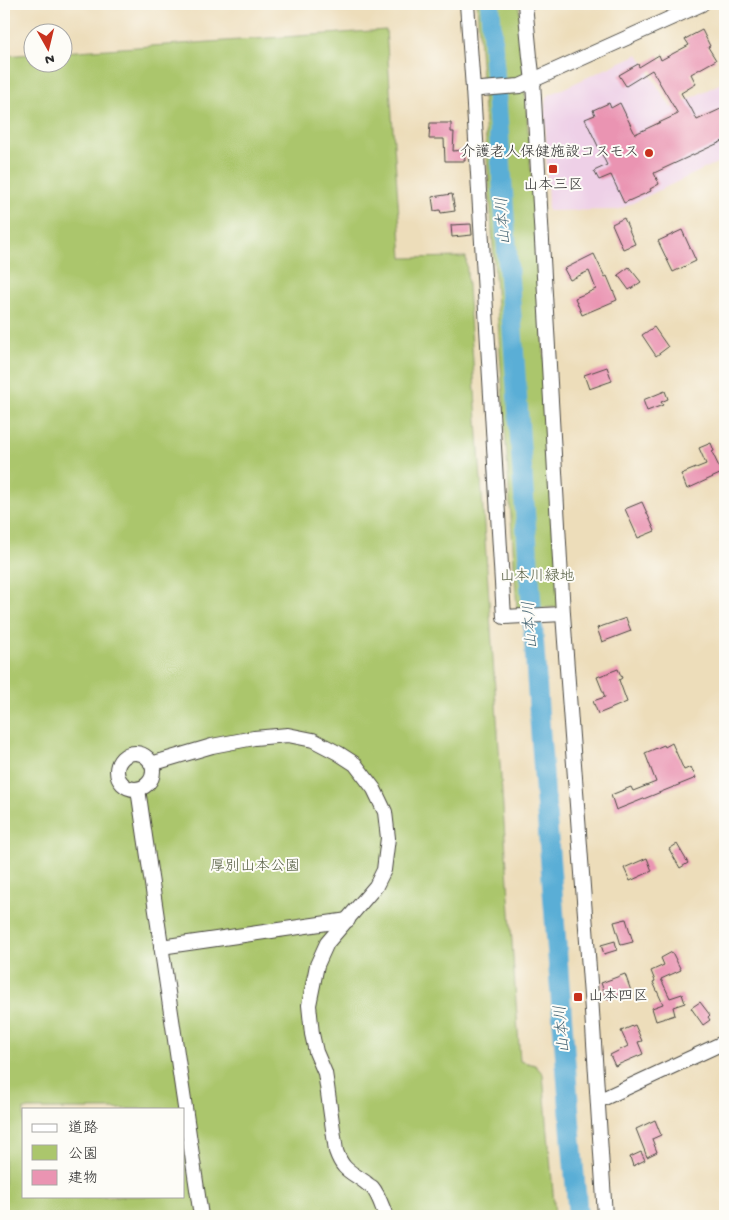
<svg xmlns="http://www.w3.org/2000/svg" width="729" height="1220" viewBox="0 0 729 1220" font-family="'Gochi Hand','Klee One',sans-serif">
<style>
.built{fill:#eed0e7}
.green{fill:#abc66c;stroke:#6b784c;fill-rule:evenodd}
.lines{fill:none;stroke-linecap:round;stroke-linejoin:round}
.river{stroke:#5aaed6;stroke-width:20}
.building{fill:#ea94b2}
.minor-casing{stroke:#484640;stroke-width:16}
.minor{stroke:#fff;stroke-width:14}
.poi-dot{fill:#c8321e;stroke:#fdfcf7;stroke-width:2}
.labels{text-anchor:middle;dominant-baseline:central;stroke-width:4;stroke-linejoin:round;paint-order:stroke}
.poi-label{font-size:15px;fill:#2b2b2b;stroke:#fdfcf7;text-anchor:end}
.park-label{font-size:15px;fill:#515a3e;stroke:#fdfcf7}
.water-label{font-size:16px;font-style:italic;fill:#3e5f6f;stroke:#fdfcf7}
</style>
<rect width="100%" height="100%" fill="#fdfcf7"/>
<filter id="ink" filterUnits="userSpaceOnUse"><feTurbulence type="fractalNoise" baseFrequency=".02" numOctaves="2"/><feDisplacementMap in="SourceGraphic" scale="10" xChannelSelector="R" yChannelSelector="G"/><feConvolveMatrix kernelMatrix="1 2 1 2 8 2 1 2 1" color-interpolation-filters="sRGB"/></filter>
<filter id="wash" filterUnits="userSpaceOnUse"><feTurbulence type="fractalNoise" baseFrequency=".0096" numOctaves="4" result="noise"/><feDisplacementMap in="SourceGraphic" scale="20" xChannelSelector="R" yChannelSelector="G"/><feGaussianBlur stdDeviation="1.12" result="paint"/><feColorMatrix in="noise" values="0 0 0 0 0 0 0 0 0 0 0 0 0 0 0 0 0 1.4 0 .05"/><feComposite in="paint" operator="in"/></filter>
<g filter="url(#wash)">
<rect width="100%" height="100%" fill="#edddba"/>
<path class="built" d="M 638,54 L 671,108 L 725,81 L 725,159 L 618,210 L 548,211 L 545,103 L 549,95 Z"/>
<g class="green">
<path d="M 477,4 L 519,4 L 562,607 L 517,609 Z"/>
<path d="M 386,30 L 402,258 L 466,257 L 520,1061 L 535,1065 L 543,1074 L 555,1216 L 4,1216 L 4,56 L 32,54 L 32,62 L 62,62 L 63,52 ZM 24,1109 L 184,1109 L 184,1196 L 24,1196 Z"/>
</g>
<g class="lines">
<path class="river" d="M 490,4 L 539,714 L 571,1134 L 578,1216"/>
</g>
<g id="blocks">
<g class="building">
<path d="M 702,30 L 710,46 L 708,47 L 716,60 L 691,74 L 696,84 L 681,93 L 690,108 L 691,108 L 697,120 L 725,107 L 725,140 L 654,173 L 659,184 L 650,189 L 651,191 L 624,203 L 611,175 L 599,180 L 594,171 L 607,165 L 585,119 L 595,115 L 593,110 L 609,103 L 611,108 L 620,103 L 635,134 L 678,114 L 652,70 L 626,86 L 619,75 L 638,64 L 639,67 L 659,55 L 661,60 L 689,45 L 685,39 Z"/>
<path d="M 430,123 L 451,123 L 451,132 L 454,132 L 453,151 L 464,150 L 465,161 L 445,161 L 444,139 L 429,139 Z"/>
<path d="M 452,194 L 455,211 L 441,213 L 440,210 L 434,211 L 432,197 Z"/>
<path d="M 624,218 L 635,244 L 623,249 L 612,224 Z"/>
<path d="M 471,224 L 472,235 L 452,237 L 451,225 Z"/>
<path d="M 682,230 L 696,261 L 673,272 L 658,241 Z"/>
<path d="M 594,254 L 605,277 L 607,276 L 617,300 L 582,315 L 575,298 L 596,289 L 589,271 L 570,280 L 564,269 Z"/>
<path d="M 629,267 L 641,282 L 629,290 L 618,275 Z"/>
<path d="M 654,327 L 668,347 L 656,356 L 642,335 Z"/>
<path d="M 607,367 L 612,381 L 589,389 L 584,375 Z"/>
<path d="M 665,391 L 668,399 L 661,402 L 663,405 L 647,411 L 643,400 Z"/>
<path d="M 711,443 L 714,451 L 712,452 L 722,473 L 687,489 L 681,474 L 706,464 L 699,448 Z"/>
<path d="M 642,502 L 655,531 L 638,538 L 625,509 Z"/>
<path d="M 626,618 L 631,631 L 602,642 L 597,628 Z"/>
<path d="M 618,669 L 622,678 L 619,680 L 627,702 L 598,714 L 593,701 L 605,697 L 597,677 Z"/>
<path d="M 672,743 L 684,770 L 691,767 L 696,778 L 616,810 L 611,795 L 631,787 L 633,791 L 656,782 L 645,753 L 664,745 L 665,747 Z"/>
<path d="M 677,844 L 688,863 L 680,868 L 669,849 Z"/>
<path d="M 647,858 L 652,871 L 630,881 L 624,868 Z"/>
<path d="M 626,919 L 633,942 L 621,945 L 614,922 Z"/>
<path d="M 615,941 L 617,950 L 604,954 L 601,945 Z"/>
<path d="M 672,952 L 681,970 L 661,979 L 670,998 L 682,994 L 685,1003 L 673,1007 L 675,1015 L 656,1021 L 652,1008 L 663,1004 L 653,982 L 655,981 L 651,971 L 664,965 L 661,958 Z"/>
<path d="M 625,974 L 631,991 L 607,999 L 601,983 Z"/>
<path d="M 700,1002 L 710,1015 L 708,1017 L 710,1020 L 703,1025 L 691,1008 Z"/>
<path d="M 635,1025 L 642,1041 L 638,1042 L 643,1054 L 615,1066 L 610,1055 L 628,1046 L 621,1031 Z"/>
<path d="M 655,1120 L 661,1135 L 652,1139 L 657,1152 L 647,1157 L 636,1129 Z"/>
<path d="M 641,1152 L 645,1160 L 633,1166 L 630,1157 Z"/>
</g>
</g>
</g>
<g filter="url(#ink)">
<use href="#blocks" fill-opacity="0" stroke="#484640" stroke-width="1"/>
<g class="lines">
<g class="minor-casing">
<g id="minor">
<path d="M 467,4 L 473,89 L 504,617 L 563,614"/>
<path d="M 525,4 L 530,57 L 533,81 L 563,614 L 591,996 L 605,1216"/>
<path d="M 473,89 L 481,89 L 520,86 L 702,4"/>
<circle cx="135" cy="771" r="18"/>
<path d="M 151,764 L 212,746 L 254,738 L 288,735 L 313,740 L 338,753 L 355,764 L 374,789 L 385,812 L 388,838 L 384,870 L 376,886 L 327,943 L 317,965 L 309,1005 L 312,1034 L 316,1052 L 325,1073 L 327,1086 L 336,1151 C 343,1171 350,1171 365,1182 C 366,1183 371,1187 372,1187 C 379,1195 382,1207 386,1216"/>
<path d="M 138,789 L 201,1216"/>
<path d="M 161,947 L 348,920"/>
<path d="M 598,1101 L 725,1042"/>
</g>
</g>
<use href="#minor" class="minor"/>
</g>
</g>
<g class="poi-dot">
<circle cx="649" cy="153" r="5"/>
<rect x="548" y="164" width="10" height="10" rx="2.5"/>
<rect x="573" y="992" width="10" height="10" rx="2.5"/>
</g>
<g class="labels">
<g class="poi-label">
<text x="639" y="153">介護老人保健施設コスモス</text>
<text x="553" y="186" text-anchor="middle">山本三区</text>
<text x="588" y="997" text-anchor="start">山本四区</text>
</g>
<g class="park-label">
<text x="537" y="577">山本川緑地</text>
<text x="255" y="867">厚別山本公園</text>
</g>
<g class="water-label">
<text transform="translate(505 221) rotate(-94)">山本川</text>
<text transform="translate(532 625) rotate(-94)">山本川</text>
<text transform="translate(564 1029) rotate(-95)">山本川</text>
</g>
</g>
<rect width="729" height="1220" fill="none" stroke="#fdfcf7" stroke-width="20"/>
<rect x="22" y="1108" width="162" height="90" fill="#fdfcf7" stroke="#a9a8a5"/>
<rect x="32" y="1124" width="25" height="8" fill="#ffffff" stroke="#a9a8a5"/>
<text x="68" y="1132" font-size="15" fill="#2b2b2b">道路</text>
<rect x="32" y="1145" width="25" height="15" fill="#abc66c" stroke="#a9a8a5"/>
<text x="68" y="1158" font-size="15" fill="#2b2b2b">公園</text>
<rect x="32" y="1170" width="25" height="15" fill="#ea94b2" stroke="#a9a8a5"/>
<text x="68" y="1182" font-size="15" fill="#2b2b2b">建物</text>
<g transform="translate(48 48) rotate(172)"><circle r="24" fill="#fdfcf7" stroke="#a9a8a5"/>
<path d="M0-4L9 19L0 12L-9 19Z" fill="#c8321e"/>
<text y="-8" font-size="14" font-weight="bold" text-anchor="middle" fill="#2b2b2b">N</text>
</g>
</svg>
